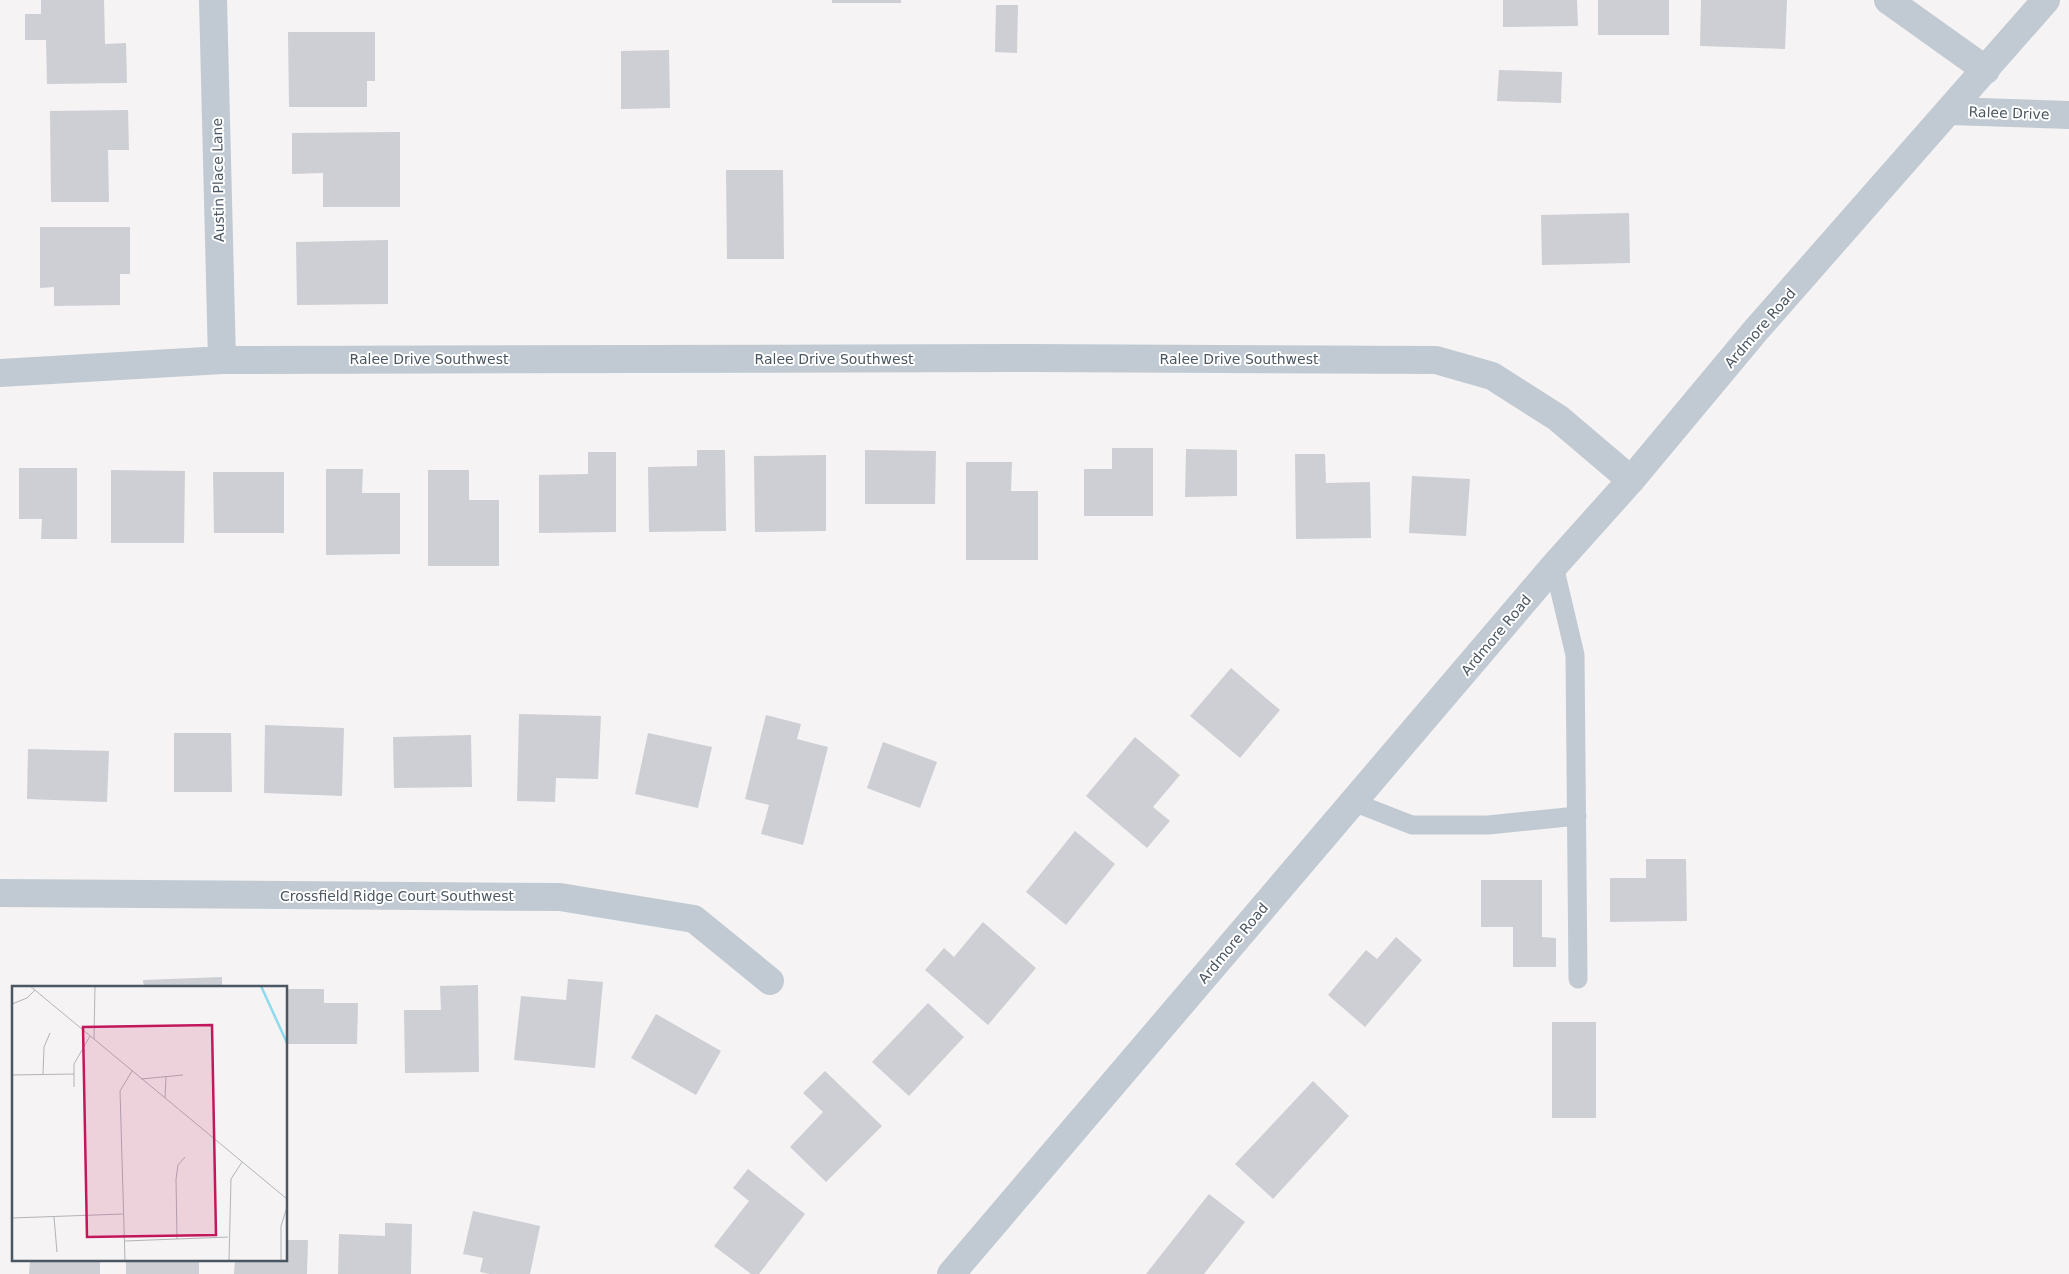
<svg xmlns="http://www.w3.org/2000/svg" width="2069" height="1274" font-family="'DejaVu Sans',sans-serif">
<rect width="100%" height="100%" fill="#f5f3f3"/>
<path fill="#cdcfd5" d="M41,0H104L105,44L126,43L127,83L47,84L46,40H25V14H41Z
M832,0H901V3H832Z
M1503,0H1577L1578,26L1503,27Z
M1598,0H1669V35H1598Z
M1701,0H1787L1785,49L1700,46Z
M996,5H1018L1017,53L995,52Z
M288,32H375V81H367V107H289Z
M669,50L670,108L621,109V51Z
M1499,70L1562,72L1561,103L1497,101Z
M128,110L129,150H108L109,202H51L50,111Z
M400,132V207H323V173L292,174V133Z
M726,170H783L784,259H727Z
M1629,213L1630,263L1542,265L1541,215Z
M40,227H130V274H120V305L54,306V287L40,288Z
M388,240V304L297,305L296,242Z
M1112,448H1153V516H1084V469H1112Z
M1186,449L1237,450V496L1185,497Z
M697,450H725L726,531L649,532L648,467L697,466Z
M865,450L936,451L935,504H865Z
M588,452H616V532L539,533V475L588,474Z
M1295,454H1325L1326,483L1370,482L1371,538L1296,539Z
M826,455V531L755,532L754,456Z
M966,462H1012L1011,491H1038V560H966Z
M19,468H77V539H41L42,519H19Z
M326,469H363L362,493H400V554L326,555Z
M111,470L185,471L184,543H111Z
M428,470H469V500H499V566H428Z
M213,472H284V533H214Z
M1412,476L1470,479L1466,536L1409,533Z
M1231,668L1280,710L1240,758L1190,716Z
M519,714L601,716L598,779L556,778L555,802L517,801Z
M766,715L801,724L797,739L828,747L803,845L761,834L769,805L745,799Z
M265,725L344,728L342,796L264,793Z
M174,733H231L232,792H174Z
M648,733L712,747L698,808L635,794Z
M471,735L472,787L394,788L393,737Z
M1135,737L1180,775L1153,807L1170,821L1147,848L1086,796Z
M883,742L937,762L920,808L867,788Z
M28,749L109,751L107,802L27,799Z
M1075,831L1115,864L1066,925L1026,892Z
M1646,859H1686L1687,921L1610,922V878H1646Z
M1481,880H1542V937L1556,938V967H1513V927H1481Z
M983,922L1036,968L988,1025L925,970L944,948L954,957Z
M1396,937L1422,960L1365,1027L1328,995L1366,950L1377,959Z
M222,977V988H144L143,980Z
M568,979L603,982L595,1068L514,1060L521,996L566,1000Z
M478,985L479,1072L405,1073L404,1010H441L440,986Z
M56,986H91V988H56Z
M286,989H324V1003H358L357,1044H286Z
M928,1003L964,1037L909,1096L872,1062Z
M656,1014L721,1051L696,1095L631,1058Z
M1552,1022H1596V1118H1552Z
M825,1071L882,1126L826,1182L790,1147L823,1112L803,1093Z
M1313,1081L1349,1116L1273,1199L1235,1164Z
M748,1169L805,1214L759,1274H751L714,1246L749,1201L733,1188Z
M1209,1194L1245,1222L1204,1274H1146Z
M473,1211L540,1226L530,1274H490L480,1272L483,1258L463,1254Z
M385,1223L412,1224L411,1274H338L339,1234L385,1236Z
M286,1240H308L307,1274H234L235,1260H286Z
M30,1260H100V1274H29Z
M126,1260H199V1274H126Z"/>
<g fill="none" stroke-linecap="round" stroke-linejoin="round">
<path stroke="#c1cad2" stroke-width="19" d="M1554,566L1575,655L1578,979
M1353,802L1412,825H1488L1577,816"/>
<path stroke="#c1cad2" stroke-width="28" d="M213,0L222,360
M1888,0L1986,70
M1950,111L2069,115
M0,373L222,360L1027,358L1436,360L1492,376L1558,418L1631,480
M0,893L560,897L694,919L770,981"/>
<path stroke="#c1cad2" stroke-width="28" d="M951,1274L1554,566L1631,480L1756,330L2046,0"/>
</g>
<g text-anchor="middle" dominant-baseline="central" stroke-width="4" stroke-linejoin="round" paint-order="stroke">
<g font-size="14" fill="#4a5661" stroke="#fff">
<text transform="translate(2009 113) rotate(2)">Ralee Drive</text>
<text transform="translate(218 180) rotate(-91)">Austin Place Lane</text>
<text transform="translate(1760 328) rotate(-49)">Ardmore Road</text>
<text x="429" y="359">Ralee Drive Southwest</text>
<text x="834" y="359">Ralee Drive Southwest</text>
<text x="1239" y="359">Ralee Drive Southwest</text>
<text transform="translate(1496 635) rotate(-50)">Ardmore Road</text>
<text x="397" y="896">Crossfield Ridge Court Southwest</text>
<text transform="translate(1233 943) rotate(-50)">Ardmore Road</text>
</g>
</g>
<g transform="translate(12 986)">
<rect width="275" height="275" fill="#f5f3f3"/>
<path fill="none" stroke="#90daee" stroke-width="2.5" d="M249,0L275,57"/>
<path fill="none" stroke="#b1b4b9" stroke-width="1" d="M18,0L275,213M0,18L15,12L23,4M82,53L83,0M31,88L32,61L38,47M0,89L62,88M129,93L171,89M62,101V78L78,50M153,112L154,90M42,231L45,266M0,232L111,228M165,253L164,193L166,179L173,171M113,255L216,251M113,275L108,105L120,85M217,275L219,193L230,176M269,275V240L275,221"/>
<path fill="#c2185b" fill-opacity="0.15" stroke="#c2185b" stroke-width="2.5" d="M200,39L204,249L75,251L71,41Z"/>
<rect width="275" height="275" fill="none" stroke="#4a5661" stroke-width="2.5"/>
</g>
</svg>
